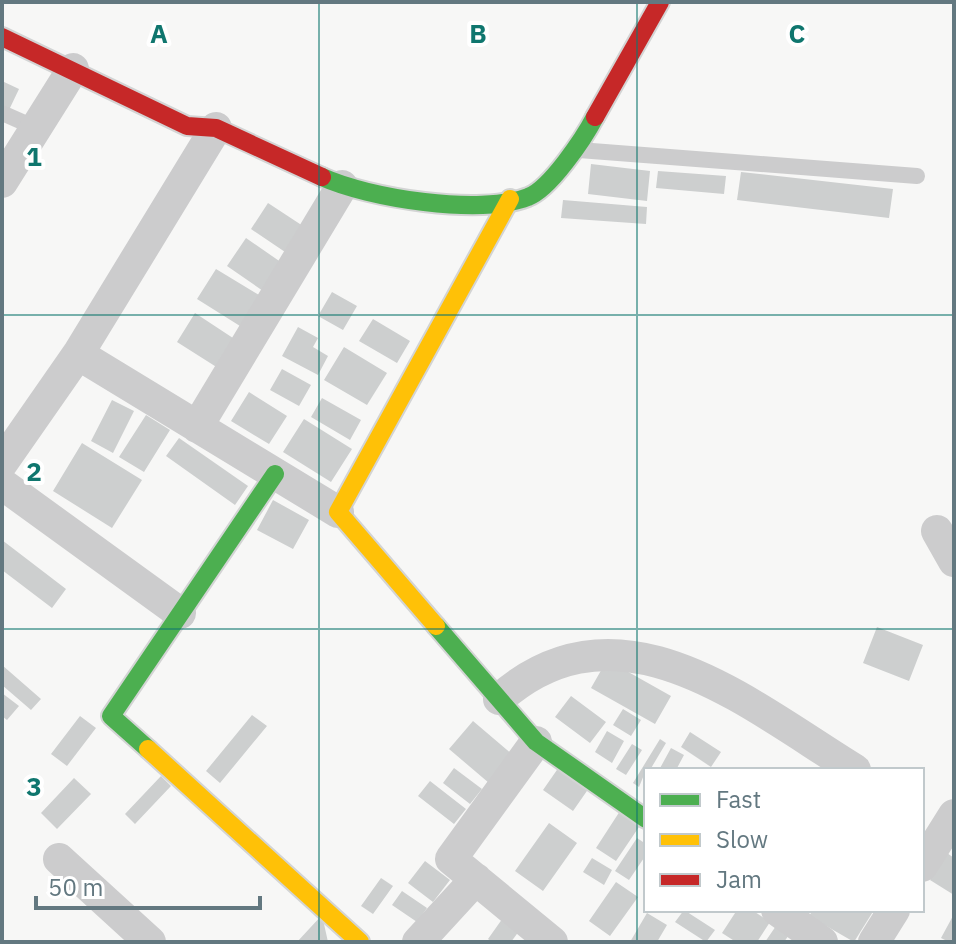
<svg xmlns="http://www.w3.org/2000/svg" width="956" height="944" font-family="'IBM Plex Sans',sans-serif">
<rect width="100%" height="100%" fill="#f7f7f6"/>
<path fill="#cdcfcf" d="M2,81L19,89L9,110L2,107Z
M591,164L650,171L647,201L588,194Z
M658,171L726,176L724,194L656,188Z
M741,172L893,189L889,218L737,200Z
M563,200L647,207L646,224L561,218Z
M268,203L306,228L288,254L251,229Z
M246,238L285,265L266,293L227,266Z
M216,269L259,295L240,326L197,299Z
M332,292L357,306L343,330L318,316Z
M195,313L236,340L218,368L177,342Z
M373,319L410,341L397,363L359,341Z
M298,327L318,338L313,347L328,356L318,375L282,356Z
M344,347L387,373L367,405L324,380Z
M282,369L311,385L299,406L270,390Z
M249,392L287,416L269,444L231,421Z
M322,398L361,420L350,440L311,417Z
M112,400L134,411L113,453L91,441Z
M146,415L170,430L144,472L119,457Z
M304,419L352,449L331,482L283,452Z
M179,438L248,486L235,505L166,456Z
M82,443L142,480L112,528L53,491Z
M273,500L309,520L293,549L257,530Z
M2,540L66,589L52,608L2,570Z
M877,627L923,645L909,681L863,663Z
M607,660L671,696L655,724L591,688Z
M2,665L41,699L31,710L2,685Z
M2,693L19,706L7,720L2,716Z
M571,696L606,722L590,743L555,717Z
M623,709L641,720L631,736L613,725Z
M252,715L267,726L220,783L206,771Z
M80,716L96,728L67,766L51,754Z
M473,721L513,755L489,783L449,749Z
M607,731L624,741L612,763L595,752Z
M690,732L721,752L711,767L681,747Z
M660,739L666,743L650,770H646L639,787L633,783Z
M632,744L642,750L626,775L616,769Z
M671,748L684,755L676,770H659Z
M559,767L589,788L573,811L543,790Z
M454,768L482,789L470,804L443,783Z
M161,776L171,786L135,824L125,814Z
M74,778L91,794L57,829L41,813Z
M430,781L466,809L454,824L418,796Z
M620,811L641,824L616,861L596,848Z
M549,823L577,843L543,891L515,871Z
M637,838L646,844V855L629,880L615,871Z
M947,853L954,858V895L930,880Z
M592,858L612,870L604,885L583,872Z
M425,861L450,880L433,902L408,883Z
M381,878L393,886L373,914L361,906Z
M616,882L638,897L610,936L589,921Z
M402,891L427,908L417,922L392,905Z
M684,910L715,930L706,942L675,922Z
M737,910H752L770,922L757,942H736L722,933Z
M813,910H874L854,942L809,916Z
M647,913L667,925L657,942H630Z
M954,914V942H949L941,938Z
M322,915L328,942H297Z
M505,915L522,927L511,942H492L488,939Z
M778,923L791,932L784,942H765Z"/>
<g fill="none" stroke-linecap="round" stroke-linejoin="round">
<defs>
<path id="fast" d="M322,177C368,198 480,216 528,197C550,189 584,138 595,117
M436,626L536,742L646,819
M148,749L111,716L275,474"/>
<path id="slow" d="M436,626L338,512L510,199
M148,749L360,942"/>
<path id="jam" d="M2,37L187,126L216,128L322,177
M595,117L660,2"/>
</defs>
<use href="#fast" stroke="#d3d4d4" stroke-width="22"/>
<use href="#slow" stroke="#d3d4d4" stroke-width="22"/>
<use href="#jam" stroke="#d3d4d4" stroke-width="22"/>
<path stroke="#cccccd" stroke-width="16" d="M2,113L36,128
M579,150L917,176"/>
<path stroke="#cccccd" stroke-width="32" d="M2,182L73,69
M78,354L338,512
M197,427L342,186
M2,463L78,354L216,128
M2,484L180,613
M937,531L954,561
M499,699C619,593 746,703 855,770
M536,742L451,859L552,942
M59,859L150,942
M922,866L954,815
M777,910L822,942
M418,942L476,879
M874,942L894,910"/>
<use href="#fast" stroke="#4caf50" stroke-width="18"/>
<use href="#slow" stroke="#ffc107" stroke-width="18"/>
<use href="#jam" stroke="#c62828" stroke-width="18"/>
</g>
<path fill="none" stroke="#0f766e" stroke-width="2" stroke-opacity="0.55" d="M319,2V942M637,2V942M2,315H954M2,629H954"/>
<g font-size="26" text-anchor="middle" font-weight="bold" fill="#0f766e" stroke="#fff" stroke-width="8" stroke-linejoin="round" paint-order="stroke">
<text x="159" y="43">A</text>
<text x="478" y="43">B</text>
<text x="797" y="43">C</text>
<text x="34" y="166">1</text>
<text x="34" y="481">2</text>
<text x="34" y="796">3</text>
</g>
<rect width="956" height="944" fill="none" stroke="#637880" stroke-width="8"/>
<rect x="644" y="768" width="280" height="144" fill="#ffffff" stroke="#c1c9cc" stroke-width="2"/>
<rect x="660" y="794" width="40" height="12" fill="#4caf50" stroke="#c1c9cc" stroke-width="2"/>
<text x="716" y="808" font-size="24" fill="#637880">Fast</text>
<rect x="660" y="834" width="40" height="12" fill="#ffc107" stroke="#c1c9cc" stroke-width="2"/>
<text x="716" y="848" font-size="24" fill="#637880">Slow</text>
<rect x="660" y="874" width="40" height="12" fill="#c62828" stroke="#c1c9cc" stroke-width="2"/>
<text x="716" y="888" font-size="24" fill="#637880">Jam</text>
<path d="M36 896v12h224v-12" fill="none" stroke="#637880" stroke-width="4"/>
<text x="48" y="896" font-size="24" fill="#637880" stroke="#ffffff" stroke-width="6" paint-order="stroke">50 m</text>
</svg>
